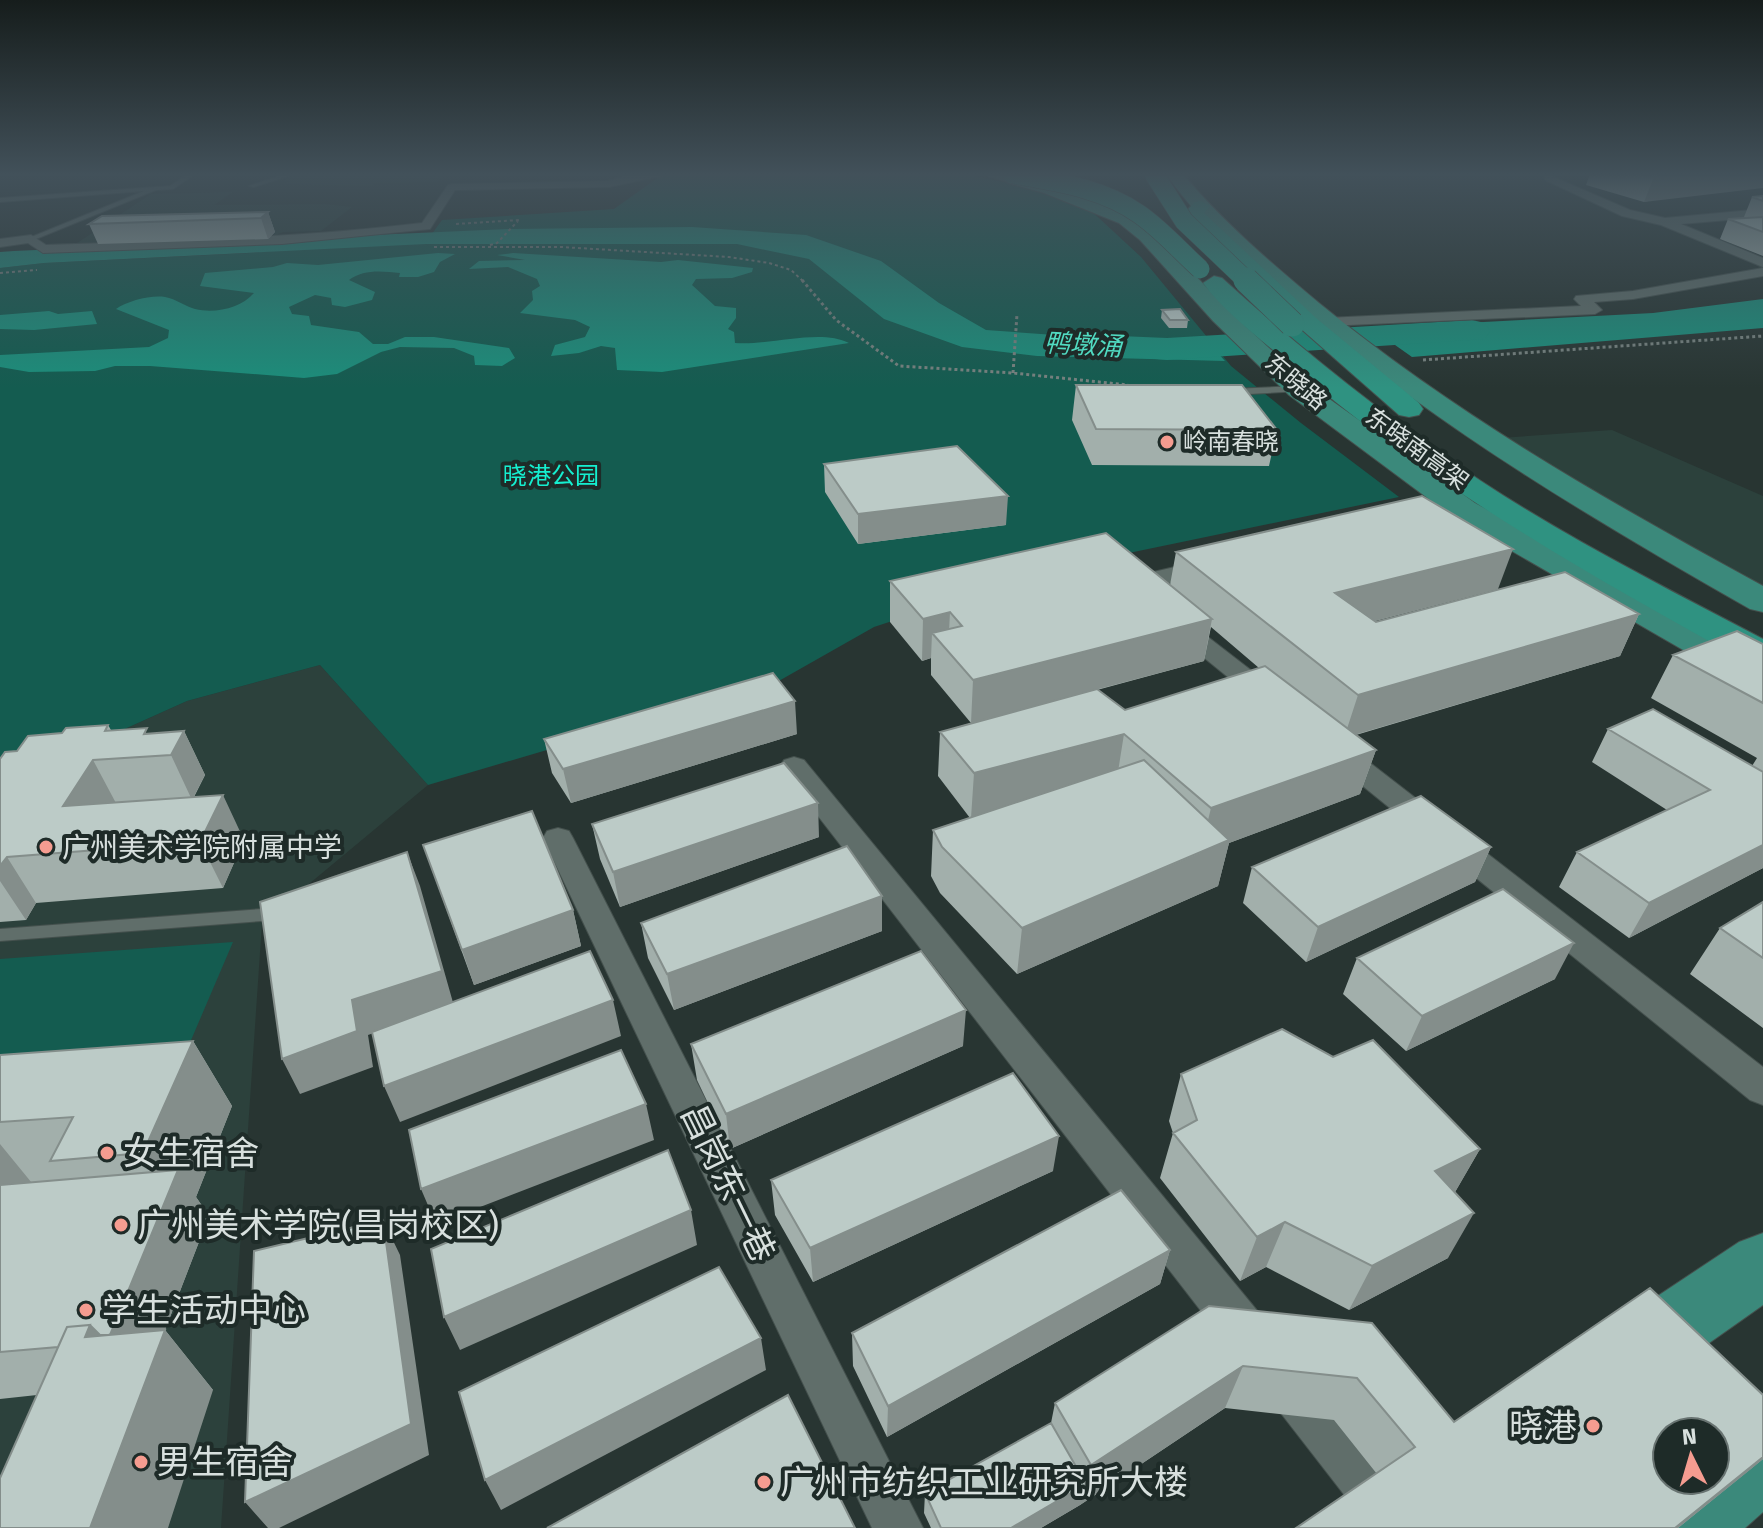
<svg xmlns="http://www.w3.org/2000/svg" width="1763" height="1528" font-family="'Fira Sans','Noto Sans SC',sans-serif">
<rect width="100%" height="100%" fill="#283532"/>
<path fill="#2c413c" d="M300,174H444L438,182L374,183L371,186L284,184L290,181L284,180Z
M233,192L214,205L325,204L352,207L321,231L283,232L270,238L71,247L151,194Z
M1612,430L1763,496V589L1500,438Z
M320,665L428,785L262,923L221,1528H0V785L187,701Z"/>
<path fill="#145c50" d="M663,174H963L1013,184L1087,207L1141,257L1231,366L1301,423L1399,497L1047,570L874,627L777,682L428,785L320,665L187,701L0,785V268L44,263L249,253L429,238L442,220L614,209Z
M233,942L171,1087L0,1101V959Z"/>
<path fill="#1c8e7b" d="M692,227L806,235L881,261L939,303L986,330L1125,340L1205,339L1225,361L1037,356L962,347L884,319L809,259L737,244H426L44,263L0,268V252L14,251L508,229Z
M438,253L455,254L440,262L434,272L418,277H399L400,273C382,271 363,269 349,280L375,292L372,300L345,307L332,305L331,298L315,295L289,307L292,314L309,316L311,325L359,332L373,344H388L405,337H434L509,348L515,358L502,366L475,365L474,356L454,348L400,347L381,352L337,374L304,378L150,366H115L95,371L29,372L0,367V355L149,347L168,338L169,330L116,309C128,301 150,295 165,297C176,299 185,306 195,309C215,314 241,308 254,293L200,286L205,273L273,267L287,263L318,265Z
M513,253L661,262L678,260L753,268L752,272L732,278L696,279L692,285L715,306L736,308V318L728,329L734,332L735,343C769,346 820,328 849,343L662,372L617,370L615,348L601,346L579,353L551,356L555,345L585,337L590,327L575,320L520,313L533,300L532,291L540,286L537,279L508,267L469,269L479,261L525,260L497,255Z
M1763,299V328L1412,357L1371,328L1653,313Z
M49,311L58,314L92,311L97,324L34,330L0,329V315Z"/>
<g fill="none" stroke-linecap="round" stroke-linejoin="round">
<path fill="#1c8e7b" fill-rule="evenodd" d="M1472,320L1485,323L1490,331L1485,339L1167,360L1107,355L1101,347L1107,339L1120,336L1167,338Z"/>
<defs>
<path id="service" d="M188,174H195L173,189L156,190L31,241L29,238L144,191L0,202V198L170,186Z
M285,174H294L254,187L249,186Z
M1298,386L1301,387V391L1231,395L1227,392L1231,389Z
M262,909L268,911L270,915L268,919L262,921L0,941V929Z"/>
<path id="minor" d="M671,174L609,187L455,190L430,229L282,244L43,253L28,243L0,247V239L31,235L46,245C172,241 297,238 422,223L448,185L452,184L608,181L627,175Z
M1549,175L1630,210L1665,218L1763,209V217L1681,224L1763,258V267L1661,225L1622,216L1545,180V176Z
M1763,268V276L1633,299L1594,302L1602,310L1595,314L1326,326L1319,322L1326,318L1581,306L1574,299L1576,296L1633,291Z
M1209,559L1220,566L1217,571L1129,593L1119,590L1116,585L1119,580Z
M1178,618L1186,620L1279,692L1283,698L1279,704H1261L1170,630L1166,625L1170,620Z
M1337,742L1347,745L1763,1067V1105L1750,1100L1327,757L1323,751L1327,745Z
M794,757L804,760L1264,1319L1270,1335L1264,1351L1248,1357L1232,1351L784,772L780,766L784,760Z
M558,828L569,831L573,838L923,1528H872L543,838L547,831Z
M1289,1364L1305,1371L1406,1493L1413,1511L1406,1528H1370L1273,1403L1266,1387L1273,1371Z"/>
<path id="secondary" d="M981,174H1013L1022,179L1014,184Z"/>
<path id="primary" d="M1000,174H1019L1056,185L1133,215L1154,232L1229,311L1307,383L1475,503L1763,663V691L1749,688L1453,517L1289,395L1213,321L1140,240L1119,223L1044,193L1008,183Z
M1166,174H1183C1223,222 1271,263 1319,303C1456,415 1609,502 1763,586V612L1750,609C1592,519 1436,426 1297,308C1250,267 1202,225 1166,174Z
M1763,1233V1305L1658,1379L1633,1390L1608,1379L1597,1354L1608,1329L1739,1242Z
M1763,1424V1512L1745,1528H1645L1657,1500L1681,1480H1715V1452L1736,1435Z"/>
<path id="trunk" d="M1201,201L1210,206L1204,213L1316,318L1419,403L1423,409L1419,415L1409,417L1399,415L1300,328L1186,217L1184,213L1195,202Z
M1214,276L1222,278C1304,352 1389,420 1481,481C1571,540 1668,589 1763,639V667L1749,663C1588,575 1432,486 1292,366C1264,342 1224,312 1203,283Z"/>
</defs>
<use href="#service" stroke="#44504d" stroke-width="2"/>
<use href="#minor" stroke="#44504d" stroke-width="2"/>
<use href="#secondary" stroke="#44504d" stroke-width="2"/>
<use href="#primary" stroke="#44504d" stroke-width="2"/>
<use href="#trunk" stroke="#44504d" stroke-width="2"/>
<path stroke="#77827f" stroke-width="2" stroke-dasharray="3 3" stroke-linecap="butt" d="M456,224L519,220
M490,245L497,243L518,221
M434,247H561L729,257L769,263L791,270L804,282
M0,273L37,270"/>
<path stroke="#77827f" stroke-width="3" stroke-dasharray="3 3" stroke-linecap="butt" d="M802,280L836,320L899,366L1013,373L1128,385
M1423,360L1763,336
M1013,373L1017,314"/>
<use href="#service" fill="#606e6a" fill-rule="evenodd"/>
<use href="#minor" fill="#606e6a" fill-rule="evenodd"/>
<use href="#secondary" fill="#4e7c73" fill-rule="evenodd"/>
<use href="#primary" fill="#3b897b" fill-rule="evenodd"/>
<use href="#trunk" fill="#2f9281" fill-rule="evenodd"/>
<defs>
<path id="trunk-bridge-far1" d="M1013,174C1056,182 1102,188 1139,214C1161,229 1180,251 1200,269
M1154,174L1184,221L1248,282"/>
<path id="trunk-bridge" d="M1246,280L1292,324"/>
</defs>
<use href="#trunk-bridge-far1" stroke="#44504d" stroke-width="20" stroke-linecap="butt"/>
<use href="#trunk-bridge" stroke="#44504d" stroke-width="26" stroke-linecap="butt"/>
<use href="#trunk-bridge-far1" stroke="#2f9281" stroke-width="19"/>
<use href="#trunk-bridge" stroke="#2f9281" stroke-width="25"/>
</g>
<path fill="#a2afab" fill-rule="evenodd" d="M1590,174H1763L1644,202L1586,185Z
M1763,196V256L1720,239L1728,219L1747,218L1744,217L1752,197Z
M268,212L275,232L268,239L98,244L89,224Z
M1162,310L1188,320L1187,328H1169L1161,318Z
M1076,385L1277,430L1269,466L1092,465L1072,420Z
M824,464L1006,525L858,544L825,492Z
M1176,552L1498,589L1375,621L1376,622L1639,614L1620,656L1356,735L1376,750L1360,794L1229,843L1218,886L1017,974L940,893L931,876L933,830L970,818L938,776L940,732L971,723L931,675V658L922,661L890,622V581L1170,585ZM1211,627L1259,668L1125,710L1097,690L1204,661Z
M1763,644V868L1629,938L1559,887L1577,852L1667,810L1592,762L1608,729L1752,766L1757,758L1651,698L1673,655Z
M108,725L111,730L150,734L184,731L205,775L194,797L244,840L223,888L36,903L26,920L0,922V759L62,733Z
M797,734L571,803L552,773L544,739Z
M592,824L819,837L620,907L600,859Z
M423,845L573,910L581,946L474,985Z
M1491,847L1475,882L1306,962L1243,903L1252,867Z
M882,896V931L674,1010L648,958L641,923Z
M1763,902V1028L1690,974L1720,928Z
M1357,958L1555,979L1406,1051L1343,994Z
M193,1041L232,1106L196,1197L209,1216L165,1330L213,1390L37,1395L0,1399V1055Z
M691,1044L963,1046L730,1149L697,1080Z
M1181,1074L1480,1149L1455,1192L1448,1258L1349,1310L1266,1267L1240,1281L1160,1178L1173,1133L1169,1121Z
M1053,1171L813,1282L775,1215L771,1180Z
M1170,1250L1160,1284L887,1437L853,1366L852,1333Z
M1209,1306L1454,1422L1763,1395V1459L1678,1528H1296L1377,1474L1334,1420L1225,1408L1080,1505L1041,1528H931L924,1513L925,1493L1051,1423L1055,1403Z"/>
<path fill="#848e8b" d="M1681,174H1763V188L1644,202L1654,177Z
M268,212L275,232L268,239L261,218Z
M1008,496L1006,525L858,544V514Z
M1513,549L1498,589L1324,634L1335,593Z
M950,612L948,651L932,633L931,658L922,661L923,619Z
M1639,614L1620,656L1344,738L1358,695Z
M1212,619L1204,661L971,723L973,680Z
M795,701L797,734L571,803L563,769Z
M184,731L205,775L192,800L171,755Z
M1124,734L1117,778L971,818L974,773Z
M1376,750L1360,794L1229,843L1218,886L1017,974L1022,928L1200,853L1211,808Z
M93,760L117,805L89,852L63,806Z
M223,795L244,840L223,888L200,842Z
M818,803L819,837L620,907L613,872Z
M1763,845V868L1629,938L1649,903Z
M1491,847L1475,882L1306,962L1318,927Z
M407,852L420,886L454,1006L368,1035L373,1067L300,1094L282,1059L352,1000Z
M7,857L36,903L26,920L0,881V866Z
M882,896V931L674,1010L667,974Z
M573,910L581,946L474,985L462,950Z
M1574,943L1555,979L1406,1051L1422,1016Z
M613,1000L621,1036L400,1122L384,1086Z
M966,1010L963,1046L730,1149L726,1114Z
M193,1041L232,1106L196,1197L209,1216L165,1330L213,1390L168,1528H90L85,1337L90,1325L170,1191L143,1153Z
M646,1104L654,1140L436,1224L421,1189Z
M1059,1136L1053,1171L813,1282L810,1248Z
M0,1144L36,1188L0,1204Z
M1480,1149L1454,1194L1435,1171Z
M691,1210L697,1245L460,1350L444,1317Z
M1474,1213L1448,1258L1349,1310L1372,1266Z
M383,1220L400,1255L429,1455L279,1528H268L245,1502Z
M1285,1222L1266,1267L1240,1281L1257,1237Z
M1170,1250L1160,1284L887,1437L888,1406Z
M761,1338L766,1370L501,1510L485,1480Z
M1243,1366L1225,1408L1080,1505L1041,1528H1011L1086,1484L1091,1465Z
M1763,1457V1459L1751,1469L1678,1528H1675Z"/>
<path fill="#bccbc7" stroke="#848e8b" stroke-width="2" fill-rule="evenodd" d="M1642,174H1681L1654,177Z
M1763,196V201L1752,197Z
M268,212L261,218L89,224L102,216Z
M1763,217V232L1728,219Z
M1180,309L1188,320H1170L1162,310Z
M1076,385H1242L1277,430L1096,429Z
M957,446L1008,496L858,514L824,464Z
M1422,496L1513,549L1335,593L1376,622L1565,572L1639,614L1358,695L1176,552Z
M1106,533L1212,619L973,680L932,633L962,626L950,612L923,619L890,581Z
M1737,631L1763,644V703L1673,655Z
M1265,666L1376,750L1211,808L1124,734L974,773L940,732L1097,689L1125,710Z
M773,673L795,701L563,769L544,739Z
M1653,709L1763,772V845L1649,903L1577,852L1710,790L1608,729Z
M108,725L105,731L147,728L144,734L184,731L171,755L93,760L63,806L223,795L200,842L7,857L0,866V759L5,752L17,751L28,736L62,733L66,728Z
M1144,760L1229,840L1022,928L942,847L933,830Z
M784,763L818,803L613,872L592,824Z
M1421,796L1491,847L1318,927L1252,867Z
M532,811L573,910L462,950L423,845Z
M847,846L882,896L667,974L641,923Z
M407,852L442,971L352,1000L357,1031L282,1059L260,902Z
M1503,889L1574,943L1422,1016L1357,958Z
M1763,902V958L1720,928Z
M590,951L613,1000L384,1086L372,1032Z
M921,951L966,1010L726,1114L691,1044Z
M1282,1029L1333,1057L1373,1040L1480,1149L1435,1171L1474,1213L1372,1266L1285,1222L1257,1237L1173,1133L1197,1120L1181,1074Z
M193,1041L143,1153L50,1161L73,1117L0,1122V1055Z
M621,1050L646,1104L421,1189L409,1130Z
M1013,1073L1059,1136L810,1248L771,1180Z
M668,1150L691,1210L444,1317L431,1249Z
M178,1170L110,1335H100L90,1325L67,1327L58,1347L0,1352V1185Z
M1121,1190L1170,1250L888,1406L852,1333Z
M383,1220L411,1424L245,1502L254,1251Z
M719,1267L761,1338L485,1480L459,1392Z
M1650,1288L1763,1395V1457L1675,1528H1296L1415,1447L1357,1378L1243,1366L1091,1465L1055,1403L1209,1306L1372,1323L1454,1422ZM1667,1432H1715V1480H1667Z
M90,1325L85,1337L165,1330L90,1528H0V1478L67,1327Z
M788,1395L855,1528H547Z
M1051,1423L1086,1484L1011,1528H941L925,1493Z"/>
<linearGradient id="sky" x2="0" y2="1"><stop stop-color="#161d1c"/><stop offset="0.45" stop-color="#42515a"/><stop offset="1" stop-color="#42515a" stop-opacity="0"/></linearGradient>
<rect width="1763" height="388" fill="url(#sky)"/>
<g fill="#f59c90" stroke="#1e2b28" stroke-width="3">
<circle cx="1167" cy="442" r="8"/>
<circle cx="46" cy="847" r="8"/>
<circle cx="107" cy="1153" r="8"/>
<circle cx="121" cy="1225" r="8"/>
<circle cx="86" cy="1310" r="8"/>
<circle cx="1593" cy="1426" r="8"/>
<circle cx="141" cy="1462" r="8"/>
<circle cx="764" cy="1482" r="8"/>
</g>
<g text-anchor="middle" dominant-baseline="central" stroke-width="8" stroke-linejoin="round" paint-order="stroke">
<g font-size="24" fill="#d8e0de" stroke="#1e2b28">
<text transform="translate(1296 382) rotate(40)">东晓路</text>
<text transform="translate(1417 449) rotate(36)">东晓南高架</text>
</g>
<g font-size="24" fill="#d8e0de" stroke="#1e2b28" text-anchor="start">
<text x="1183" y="442">岭南春晓</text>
</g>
<g font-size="24" fill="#15efd0" stroke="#1e2b28">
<text x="551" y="476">晓港公园</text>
</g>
<g font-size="26" font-style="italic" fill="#51dac1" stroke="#1e2b28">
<text transform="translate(1083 345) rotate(3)">鸭墩涌</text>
</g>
<g font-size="28" fill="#d8e0de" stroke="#1e2b28" text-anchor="start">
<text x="62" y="847">广州美术学院附属中学</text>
</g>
<g font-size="34" fill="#d8e0de" stroke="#1e2b28" text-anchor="start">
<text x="123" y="1153">女生宿舍</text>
<text x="137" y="1225">广州美术学院(昌岗校区)</text>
<text x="102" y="1310">学生活动中心</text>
<text x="1577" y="1426" text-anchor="end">晓港</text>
<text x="157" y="1462">男生宿舍</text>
<text x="780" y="1482">广州市纺织工业研究所大楼</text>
</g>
<g font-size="34" fill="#d8e0de" stroke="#1e2b28">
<text transform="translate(728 1183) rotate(64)">昌岗东一巷</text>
</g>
</g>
<g transform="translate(1691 1456) rotate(355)"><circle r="38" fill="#1e2b28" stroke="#687371" stroke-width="2"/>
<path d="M0-6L14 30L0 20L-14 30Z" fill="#f59c90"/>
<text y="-12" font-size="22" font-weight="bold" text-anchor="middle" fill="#d8e0de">N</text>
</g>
</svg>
